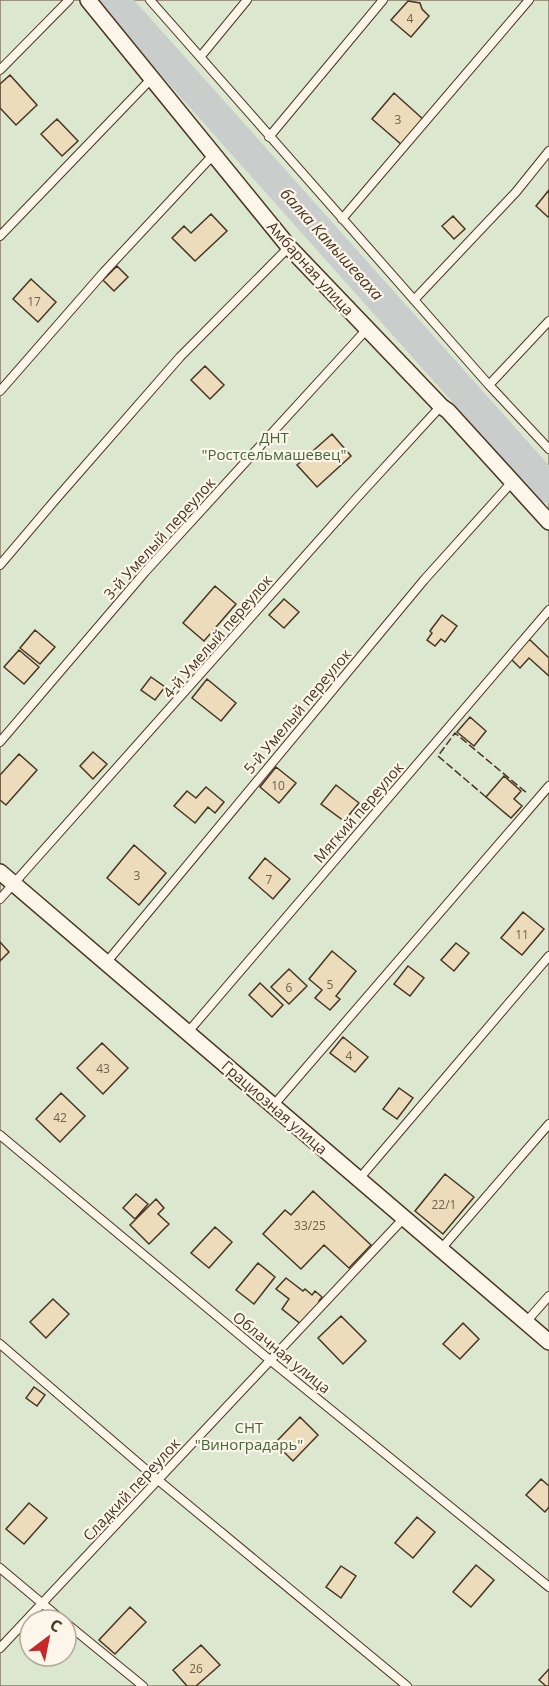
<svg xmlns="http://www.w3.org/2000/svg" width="549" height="1686" font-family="'Open Sans',sans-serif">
<rect width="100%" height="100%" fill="#fbf6e9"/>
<path fill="#dce7d0" stroke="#887966" stroke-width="1.5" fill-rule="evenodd" d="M0,0H549V1686H0ZM30,1620H66V1656H30Z"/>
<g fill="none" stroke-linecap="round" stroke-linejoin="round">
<path stroke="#c9cecd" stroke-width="30" d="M114,0L549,488"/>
</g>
<path fill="#ecdcbc" stroke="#4a3520" stroke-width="1.5" d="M408,1L420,3L422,9L429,16L411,37L391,20Z
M10,75L37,105L16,125L0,108V84Z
M394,93L424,120L402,145L372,119Z
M57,119L78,141L62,156L41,134Z
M549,190V216L548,217L536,206Z
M211,214L227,231L195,261L172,238L184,226L191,233Z
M453,216L465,229L454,239L442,226Z
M117,266L128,277L114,291L103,280Z
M31,279L56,302L38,322L13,299Z
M205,366L224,385L210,399L191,380Z
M332,434L351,456L317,487L297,465Z
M215,586L236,604L204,641L183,623Z
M284,599L299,612L284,628L269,615Z
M442,615L457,626L445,642L441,639L435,646L427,640L432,633L430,631Z
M35,630L55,647L40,664L20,648Z
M529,639L549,658V676L529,658L520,668L511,659Z
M19,650L39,667L24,684L4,667Z
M151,677L165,687L155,700L141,690Z
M207,679L236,703L221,721L192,698Z
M470,717L486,731L474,746L457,732Z
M93,752L107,764L93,779L80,766Z
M19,754L37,770L6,805L0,800V775Z
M276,767L296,783L279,803L260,787Z
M504,776L521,791L514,799L522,806L511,818L486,797Z
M336,785L359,803L344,821L321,804Z
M206,787L224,802L215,813L208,807L195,823L174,806L187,791L196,798Z
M134,845L166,873L139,905L107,878Z
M265,858L290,879L273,899L249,878Z
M523,912L544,929L522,955L501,938Z
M0,942L9,952L0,961Z
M456,943L469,953L454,971L441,960Z
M332,951L356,971L336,996L340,999L330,1010L315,998L322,990L309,979Z
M408,966L424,978L410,996L394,984Z
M289,969L307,986L289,1004L271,987Z
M260,983L283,1005L272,1017L249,995Z
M343,1037L368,1057L355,1072L330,1053Z
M102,1043L128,1068L103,1094L77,1068Z
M399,1088L413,1098L397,1119L383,1109Z
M61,1093L85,1116L60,1142L36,1119Z
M445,1174L474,1197L443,1234L415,1211Z
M313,1191L371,1245L349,1268L324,1245L301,1269L263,1234L285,1210L291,1215Z
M136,1194L148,1204L135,1219L123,1208Z
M156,1199L164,1208L158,1214L169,1224L149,1244L130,1225Z
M215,1227L232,1242L209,1268L191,1253Z
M258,1263L275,1277L254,1304L236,1290Z
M286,1278L303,1291L305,1289L312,1295L315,1291L322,1297L319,1301L321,1302L302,1325L282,1309L289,1299L276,1289Z
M53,1299L69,1314L46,1338L30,1322Z
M341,1316L366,1341L343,1364L318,1338Z
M463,1323L479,1339L460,1359L443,1344Z
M34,1387L45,1395L37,1406L26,1398Z
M300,1417L318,1435L293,1461L275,1443Z
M541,1479L549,1486V1507L545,1512L526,1495Z
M29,1503L47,1518L24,1544L6,1529Z
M417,1517L435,1532L413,1558L395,1543Z
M476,1565L494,1580L471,1607L453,1592Z
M341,1566L356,1576L341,1598L326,1587Z
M130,1607L146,1622L115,1654L99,1640Z
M201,1645L220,1665L196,1686H187L173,1670Z
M549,1669V1686H546L539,1680Z"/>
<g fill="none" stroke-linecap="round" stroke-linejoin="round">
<defs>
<path id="service" d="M150,0L489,385L549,449
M201,56L247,0
M0,70L69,0
M269,137L383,0
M342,219L529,0
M0,236L152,78
M414,300L516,192L549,151
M489,385L549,321
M0,391L104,272L215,153
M0,565L56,499L180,357L289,247
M0,742L145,572L367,329
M0,899L354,501L441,406
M106,963L424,580L512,482
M188,1032L549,610
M273,1106L549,786
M0,1135L271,1361L549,1587
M359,1179L549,956
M441,1249L549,1124
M526,1322L549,1296
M0,1344L158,1480L407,1686
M0,1568L62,1620
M66,1623L143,1686
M0,1648L404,1218"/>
<path id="minor" d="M88,0L289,247L441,406L448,411L549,522
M0,872L549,1342"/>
</defs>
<use href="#service" stroke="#4a3520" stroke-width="10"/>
<use href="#minor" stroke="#4a3520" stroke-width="18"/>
<use href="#service" stroke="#fbf6e9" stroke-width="8"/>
<use href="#minor" stroke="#fbf6e9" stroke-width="15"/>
<path stroke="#4a3520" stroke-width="1.5" stroke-dasharray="8 3" stroke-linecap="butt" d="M486,797L438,756L455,733L528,794"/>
</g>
<g text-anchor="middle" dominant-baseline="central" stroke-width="4.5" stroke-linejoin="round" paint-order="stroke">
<g font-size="12" fill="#725f47">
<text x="410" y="18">4</text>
<text x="398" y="119">3</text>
<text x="34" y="301">17</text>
<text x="278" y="785">10</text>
<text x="137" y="875">3</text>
<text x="269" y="879">7</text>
<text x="522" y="934">11</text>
<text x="330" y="984">5</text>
<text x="289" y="987">6</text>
<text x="349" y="1055">4</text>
<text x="103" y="1068">43</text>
<text x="60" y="1117">42</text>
<text x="444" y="1204">22/1</text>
<text x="310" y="1225">33/25</text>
<text x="196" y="1668">26</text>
</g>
<g font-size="15" fill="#4a3520" stroke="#fbf6e9">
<text transform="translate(311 268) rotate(48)">Амбарная улица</text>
<text transform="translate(159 538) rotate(-48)">3-й Умелый переулок</text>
<text transform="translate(217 636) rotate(-49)">4-й Умелый переулок</text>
<text transform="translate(297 711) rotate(-50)">5-й Умелый переулок</text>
<text transform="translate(358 812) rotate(-49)">Мягкий переулок</text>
<text transform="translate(275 1107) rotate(41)">Грациозная улица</text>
<text transform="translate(282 1352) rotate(39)">Облачная улица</text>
<text transform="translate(131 1489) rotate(-47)">Сладкий переулок</text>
</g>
<g font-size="15" fill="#436837" stroke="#fbf6e9">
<text x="274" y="437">ДНТ<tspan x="274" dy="17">"Ростсельмашевец"</tspan></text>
<text x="249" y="1427">СНТ<tspan x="249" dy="17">"Виноградарь"</tspan></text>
</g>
<g font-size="16" font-style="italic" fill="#4a3520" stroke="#fbf6e9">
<text transform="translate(332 244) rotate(48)">балка Камышеваха</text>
</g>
</g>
<g transform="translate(48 1638) rotate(32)"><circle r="28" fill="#fbf6e9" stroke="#b4a999" stroke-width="1.5"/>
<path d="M0-4.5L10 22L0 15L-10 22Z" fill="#c62828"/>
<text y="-9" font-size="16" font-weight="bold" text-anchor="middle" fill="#4a3520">С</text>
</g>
</svg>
